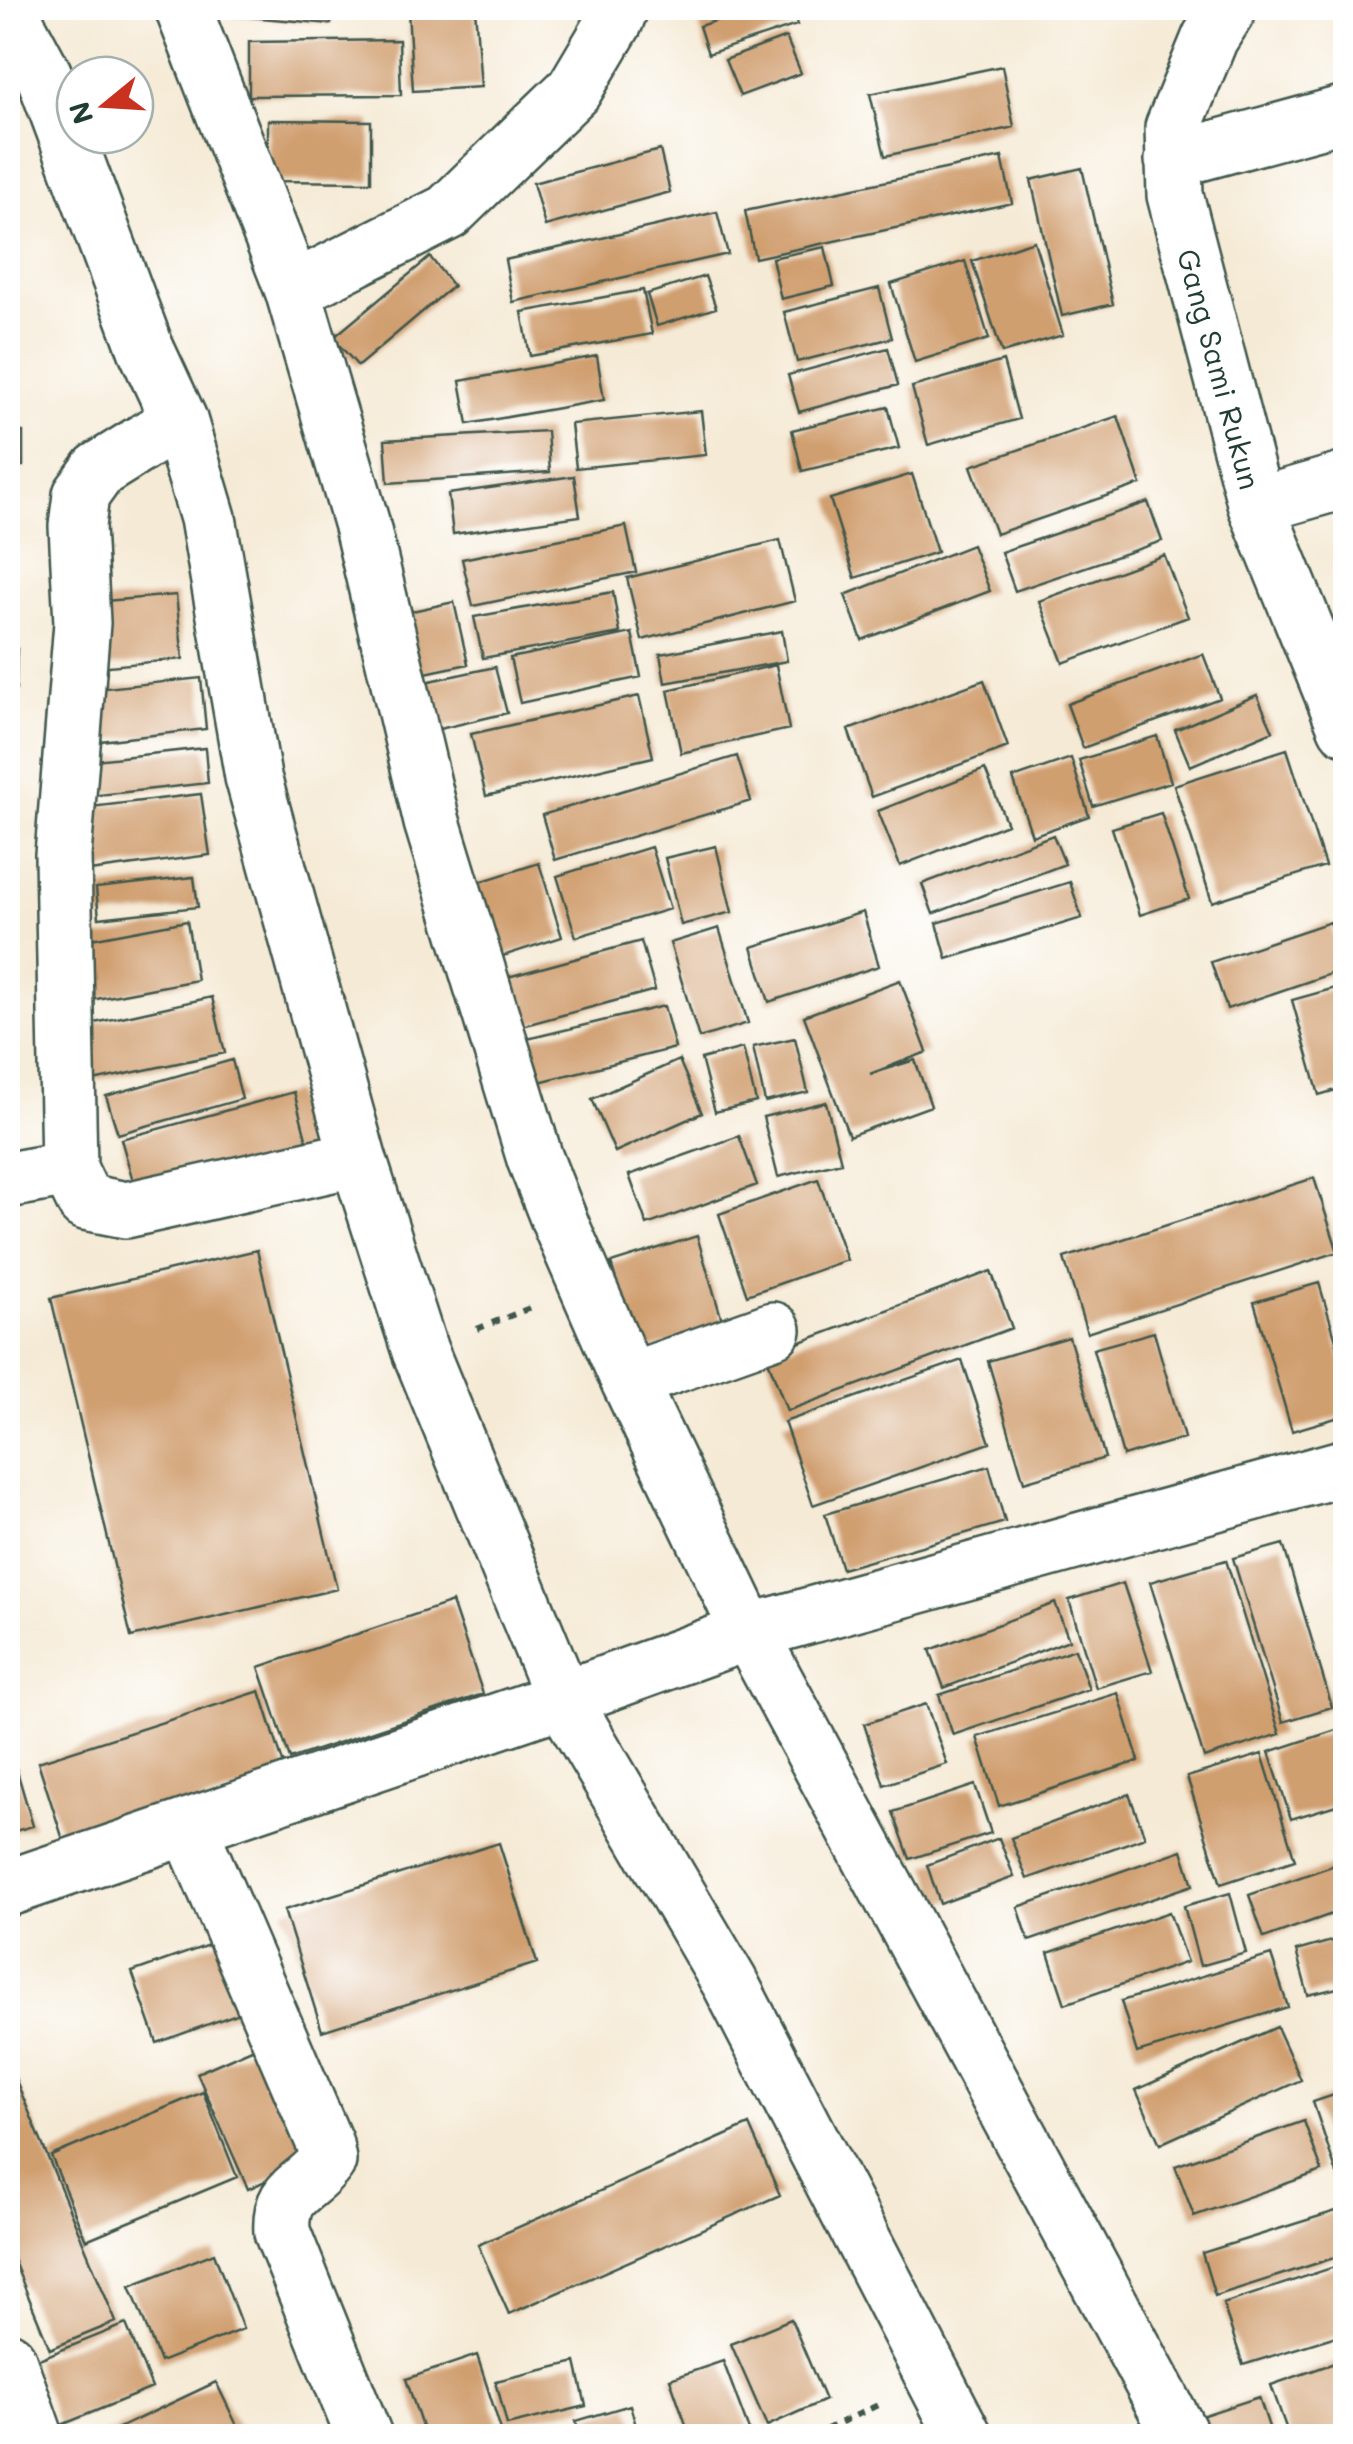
<svg xmlns="http://www.w3.org/2000/svg" width="1353" height="2444" font-family="Mali,sans-serif">
<rect width="100%" height="100%" fill="#fff"/>
<filter id="ink" filterUnits="userSpaceOnUse"><feTurbulence type="fractalNoise" baseFrequency=".01" numOctaves="2"/><feDisplacementMap in="SourceGraphic" scale="20" xChannelSelector="R" yChannelSelector="G"/><feConvolveMatrix kernelMatrix="1 2 1 2 8 2 1 2 1" color-interpolation-filters="sRGB"/></filter>
<filter id="wash" filterUnits="userSpaceOnUse"><feTurbulence type="fractalNoise" baseFrequency=".0048" numOctaves="4" result="noise"/><feDisplacementMap in="SourceGraphic" scale="40" xChannelSelector="R" yChannelSelector="G"/><feGaussianBlur stdDeviation="2.25" result="paint"/><feColorMatrix in="noise" values="0 0 0 0 0 0 0 0 0 0 0 0 0 0 0 0 0 1.4 0 .05"/><feComposite in="paint" operator="in"/></filter>
<g filter="url(#wash)">
<rect width="100%" height="100%" fill="#f5ead5"/>
<g id="blocks">
<path fill="#d09f6f" d="M228,8H332L331,24L227,15Z
M475,8L481,87L413,91L408,11Z
M756,8H792L797,25L708,54L699,26Z
M786,37L801,73L740,96L725,60Z
M399,40L401,95L249,96V42Z
M1002,66L1014,127L885,156L870,94Z
M268,120L371,121V182L268,181Z
M660,150L670,192L545,226L533,183Z
M1002,157L1012,203L755,258L745,211Z
M1082,168L1113,304L1062,316L1031,180Z
M717,212L728,254L513,302L505,260Z
M1034,241L1063,335L1002,353L972,261Z
M825,247L834,286L781,299L772,258Z
M430,257L453,286L358,366L333,338Z
M965,261L989,339L915,362L891,284Z
M705,276L716,308L657,326L647,294Z
M879,288L892,338L797,362L784,312Z
M643,290L652,334L530,356L522,312Z
M888,348L898,385L799,412L788,375Z
M597,356L604,400L468,424L460,381Z
M1003,361L1019,419L928,445L912,387Z
M888,407L899,448L802,471L792,430Z
M701,411L706,455L576,468L571,424Z
M1118,416L1141,484L996,534L971,466Z
M547,431L550,472L388,483L385,440Z
M8,432H23V466H8Z
M912,474L937,552L855,578L830,499Z
M574,476L580,516L453,534L448,494Z
M8,483H16L14,550H8Z
M1148,502L1162,541L1015,591L1001,552Z
M626,526L636,572L473,606L462,559Z
M780,540L795,601L642,640L627,578Z
M972,545L990,591L862,640L845,595Z
M1164,555L1188,617L1063,663L1039,601Z
M613,592L620,633L483,658L474,617Z
M176,595L183,659L99,667L93,602Z
M454,602L468,664L411,676L398,614Z
M782,631L787,661L665,683L660,654Z
M632,633L641,677L520,703L510,658Z
M8,647L17,648L16,689H8Z
M1203,654L1220,698L1083,748L1067,704Z
M776,665L789,729L681,753L668,690Z
M495,667L507,713L427,732L416,684Z
M201,678L206,729L91,742L86,690Z
M984,680L1008,747L872,797L848,730Z
M1257,695L1273,731L1190,766L1175,730Z
M639,696L653,757L486,796L471,734Z
M1157,736L1171,782L1093,806L1079,760Z
M205,748L208,783L90,796L85,761Z
M1287,749L1325,866L1212,902L1174,785Z
M737,756L751,801L555,860L542,815Z
M1071,758L1089,816L1032,836L1013,778Z
M985,769L1007,824L900,866L878,811Z
M201,794L210,855L89,871L82,808Z
M1161,813L1189,899L1140,915L1112,828Z
M1053,835L1065,864L933,914L922,884Z
M716,846L732,912L681,925L665,858Z
M651,847L670,909L576,937L557,876Z
M539,863L562,937L500,957L476,883Z
M194,877L198,907L99,918L96,888Z
M1070,882L1082,918L947,959L937,923Z
M863,912L879,966L769,1002L752,947Z
M187,921L197,980L86,1001L75,942Z
M1330,922L1345,969L1227,1009L1211,962Z
M719,928L748,1023L699,1038L670,943Z
M641,941L655,990L522,1026L508,977Z
M900,980L927,1052L870,1074L915,1060L931,1106L849,1136L804,1016Z
M1346,985V1087L1319,1095L1292,1000Z
M212,997L225,1053L93,1081L81,1026Z
M664,1006L675,1048L531,1084L519,1041Z
M795,1038L808,1092L765,1102L753,1047Z
M743,1048L756,1102L715,1112L701,1059Z
M232,1060L242,1099L118,1134L106,1096Z
M679,1060L702,1113L615,1152L592,1099Z
M294,1092L310,1153L138,1198L121,1139Z
M826,1102L841,1162L778,1177L763,1117Z
M739,1136L757,1185L647,1225L629,1175Z
M1314,1178L1338,1252L1087,1333L1064,1258Z
M818,1179L847,1260L747,1295L719,1214Z
M697,1236L724,1327L638,1353L611,1263Z
M257,1250L337,1589L131,1637L51,1298Z
M991,1271L1012,1328L787,1411L766,1355Z
M1319,1283L1346,1374V1415L1292,1431L1254,1302Z
M1154,1332L1184,1438L1123,1456L1093,1349Z
M1069,1337L1105,1458L1024,1482L988,1361Z
M962,1360L990,1443L813,1505L784,1422Z
M989,1466L1005,1522L842,1569L825,1514Z
M1283,1544L1332,1707L1283,1722L1233,1558Z
M1226,1560L1280,1734L1204,1758L1150,1582Z
M1123,1583L1152,1671L1096,1688L1069,1600Z
M452,1602L483,1694L290,1759L259,1667Z
M1055,1603L1069,1640L944,1688L930,1650Z
M1075,1649L1089,1689L953,1735L939,1695Z
M260,1691L287,1775L65,1846L38,1762Z
M1118,1693L1139,1761L999,1806L977,1737Z
M926,1704L947,1764L884,1785L864,1724Z
M1339,1729L1346,1748V1802L1291,1819L1269,1752Z
M8,1740L33,1826L8,1833Z
M1262,1754L1295,1860L1221,1884L1187,1777Z
M975,1785L991,1833L910,1859L893,1812Z
M1129,1794L1145,1837L1027,1879L1011,1838Z
M999,1838L1014,1877L940,1904L927,1865Z
M499,1843L537,1963L322,2031L284,1910Z
M1182,1850L1193,1885L1029,1941L1018,1907Z
M1346,1861V1909L1264,1938L1249,1895Z
M1230,1893L1246,1953L1200,1966L1184,1906Z
M1169,1912L1187,1962L1065,2004L1048,1953Z
M231,1937L256,2007L157,2043L132,1972Z
M1346,1937V1986L1308,1995L1296,1951Z
M1271,1955L1288,2007L1137,2053L1121,2001Z
M1277,2027L1301,2080L1160,2144L1136,2090Z
M261,2045L311,2160L248,2189L197,2073Z
M15,2078L116,2322L50,2349L8,2247V2082Z
M1346,2091V2178L1339,2180L1313,2102Z
M203,2092L237,2177L86,2240L51,2156Z
M1304,2121L1322,2171L1194,2216L1175,2166Z
M749,2125L780,2195L509,2314L478,2245Z
M1339,2210L1346,2231V2254L1215,2296L1202,2253Z
M214,2253L243,2329L160,2362L130,2286Z
M1340,2265L1346,2283V2333L1243,2365L1223,2304Z
M791,2319L825,2400L767,2426L731,2344Z
M126,2324L152,2388L59,2426L34,2361Z
M477,2355L503,2436H425L406,2379Z
M1346,2359V2436H1289L1271,2385Z
M723,2361L750,2433L739,2436H690L670,2379Z
M576,2362L586,2406L507,2425L496,2381Z
M216,2382L242,2436H102Z
M1259,2397L1272,2436H1207L1201,2416Z
M630,2405L639,2436H580L576,2421Z"/>
</g>
</g>
<g filter="url(#ink)">
<use href="#blocks" fill-opacity="0" stroke="#3f574c" stroke-width="2.5"/>
<g fill="none" stroke-linecap="round" stroke-linejoin="round">
<defs>
<path id="street" d="M8,8L44,75L146,349L179,420L208,518L253,777L358,1158L420,1351L563,1699L730,1983L964,2436
M183,8L293,290L361,522L432,822L535,1159L563,1230L629,1381L749,1632L1181,2436
M1229,8L1210,38L1173,128L1175,195L1256,506L1346,727
M1173,160L1346,113
M293,290L448,212L574,90L615,21L620,8
M179,420L99,470L81,495L77,526L82,623L63,855L69,1169L85,1202L126,1210L358,1158
M1256,506L1346,480
M8,1180L69,1169
M629,1381L773,1330
M189,1827L325,2144L328,2160C306,2191 279,2187 282,2232L364,2436
M8,1888L563,1699L749,1632L1346,1467
M8,2360L35,2436"/>
</defs>
<use href="#street" stroke="#3f574c" stroke-width="60"/>
<path stroke="#3f574c" stroke-width="6" stroke-dasharray="8 8" stroke-linecap="butt" d="M477,1329L530,1308
M812,2436L878,2405"/>
<use href="#street" stroke="#fff" stroke-width="55"/>
</g>
</g>
<g text-anchor="middle" dominant-baseline="central" stroke-width="10" stroke-linejoin="round" paint-order="stroke">
<g font-size="30" fill="#1f3d34" stroke="#fff">
<text transform="translate(1220 369) rotate(75)">Gang Sami Rukun</text>
</g>
</g>
<rect width="1353" height="2444" fill="none" stroke="#fff" stroke-width="40"/>
<g transform="translate(105 105) rotate(252)"><circle r="48" fill="#ffffff" stroke="#a5b1ae" stroke-width="2.5"/>
<path d="M0-8L18 38L0 25L-18 38Z" fill="#c8321e"/>
<text y="-15" font-size="28" font-weight="bold" text-anchor="middle" fill="#1f3d34">N</text>
</g>
</svg>
